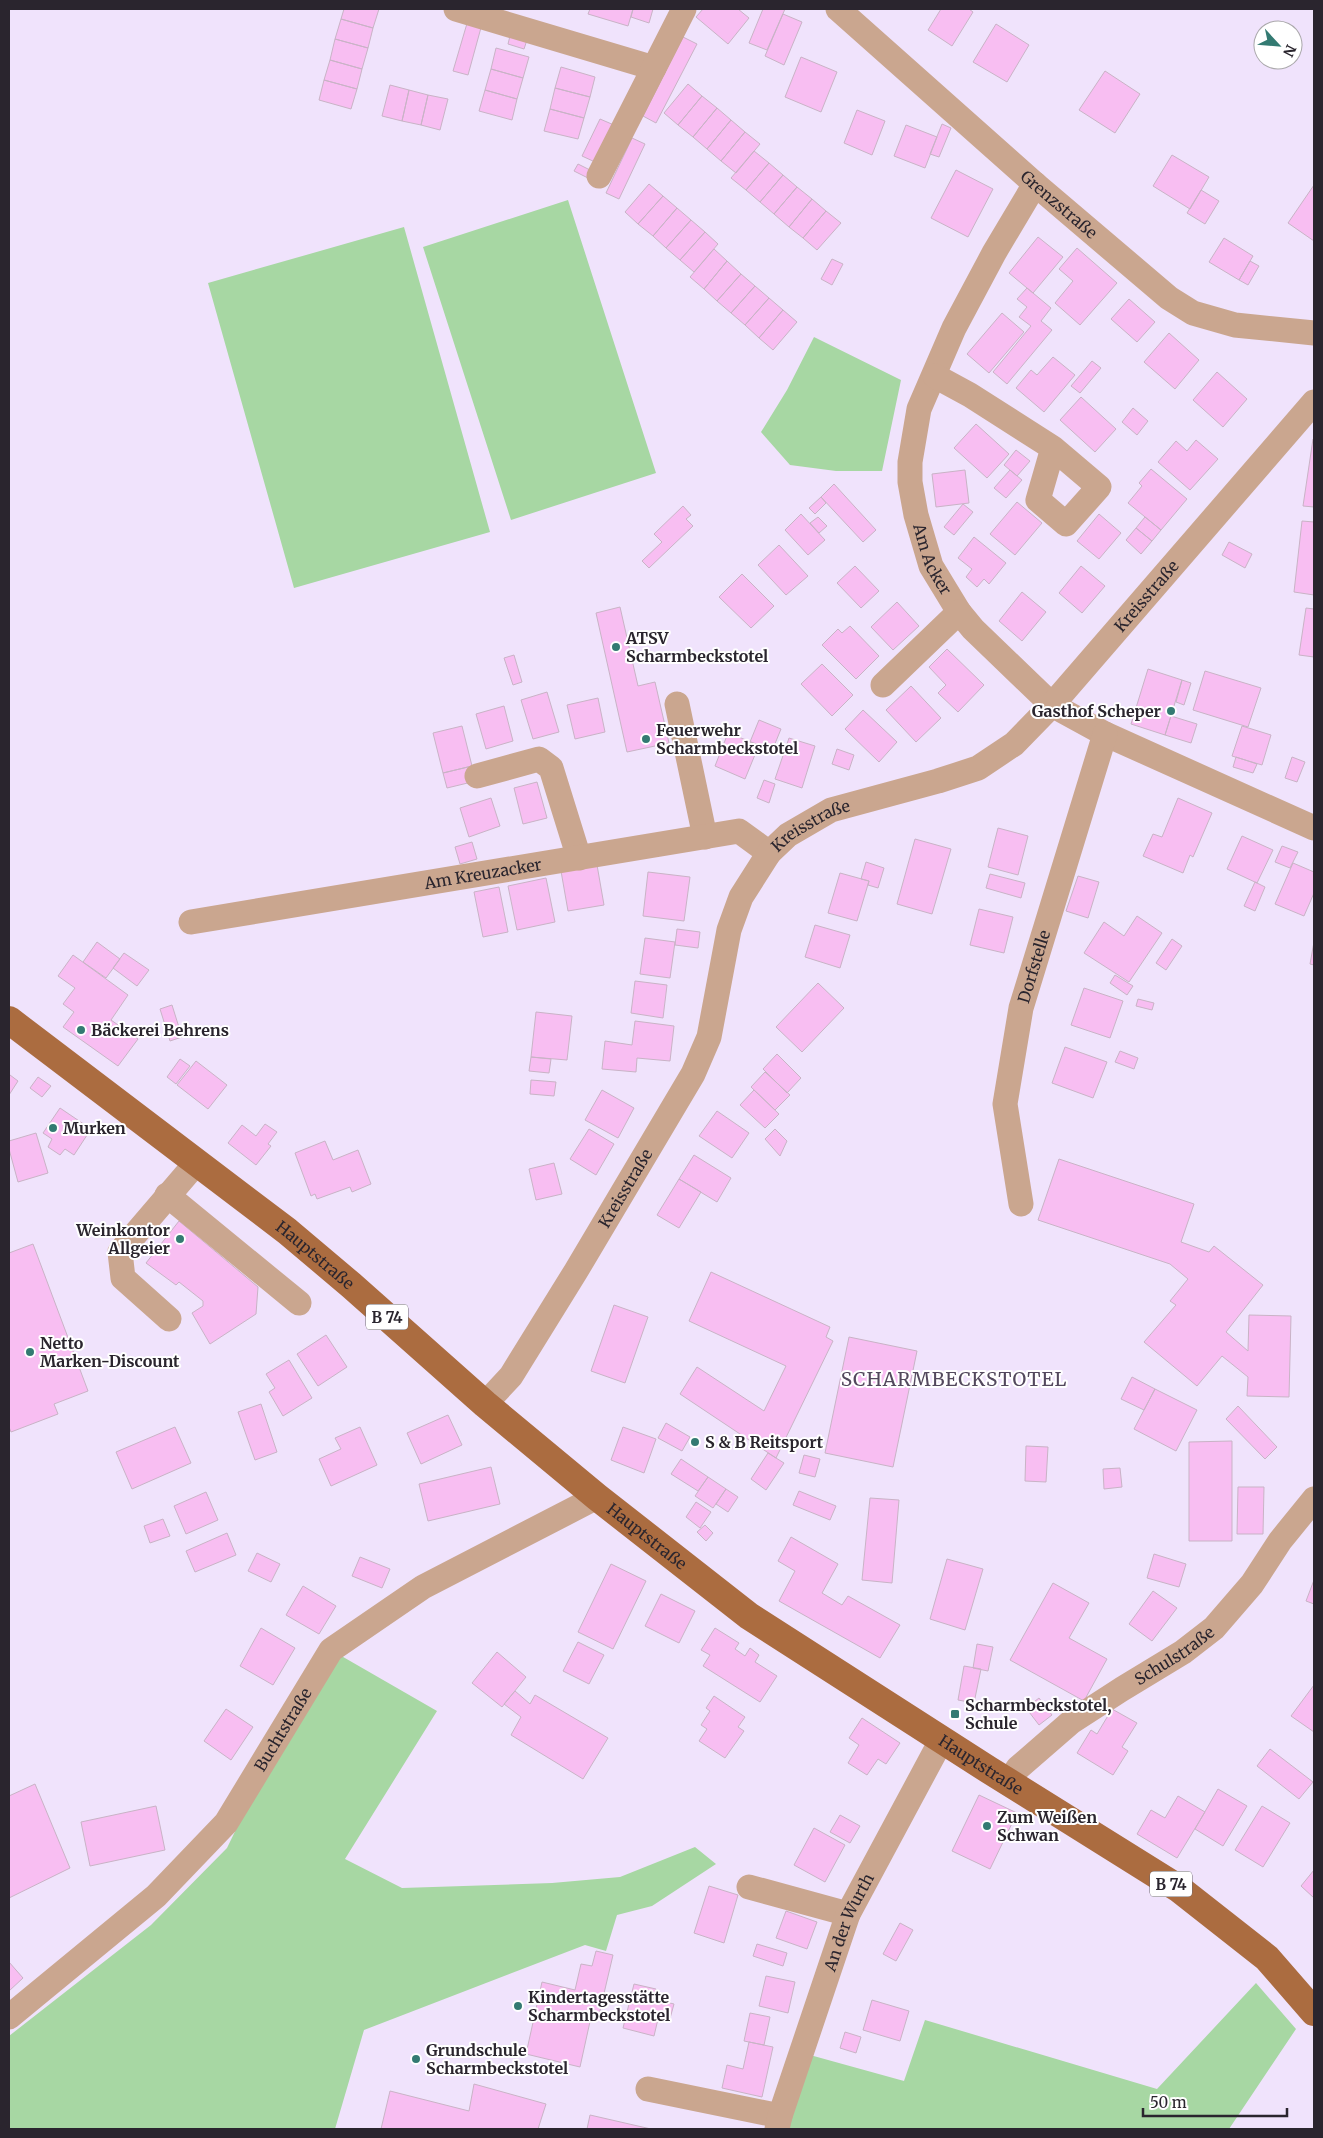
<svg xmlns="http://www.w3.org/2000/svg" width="1323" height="2138" font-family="Merriweather,serif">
<rect width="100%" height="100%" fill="#f0e3fc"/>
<path fill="#a7d7a3" d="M568,200L656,473L511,520L423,247Z
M404,227L490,532L294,588L208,283Z
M814,337L901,380L882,471H836L790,465L761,432L787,390Z
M331,1650L437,1711L345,1859L402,1888L552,1883L620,1877L695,1847L716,1864L652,1906L617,1915L606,1951L585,1945L364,2030L335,2129H9V2036L151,1925L227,1848L242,1817Z
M1256,1983L1296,2029L1229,2129H787L810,2055L904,2081L925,2020L1157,2089Z"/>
<path fill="#f8bef2" stroke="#c9b3c6" d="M344,9H379L373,28L341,19Z
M590,9H633L628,26L588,14Z
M633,9H653L649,23L631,17Z
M703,9H738L749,18L728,44L696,17Z
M763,9H785L767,50L749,43Z
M941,9H969L973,12L952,46L928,30Z
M783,14L802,22L784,65L765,56Z
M341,19L373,28L368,48L335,39Z
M468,20L482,24L468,75L453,71Z
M996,24L1029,45L1007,82L973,62Z
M510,36L527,40L524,49L508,44Z
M683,37L697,44L656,123L643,116Z
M335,39L368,48L362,69L330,60Z
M496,48L529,57L523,78L491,69Z
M801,57L837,72L821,112L785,97Z
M330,60L362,69L357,89L324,80Z
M561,67L595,77L590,97L555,88Z
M491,69L523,78L517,99L485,90Z
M1105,71L1140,94L1115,133L1079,110Z
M324,80L357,89L351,109L319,100Z
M688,84L702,96L678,125L664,113Z
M390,85L409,90L402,121L382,116Z
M555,88L590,97L584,118L550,109Z
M409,90L428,95L421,125L402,121Z
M485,90L517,99L512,120L479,111Z
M428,95L448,99L440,130L421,125Z
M702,96L717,108L693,137L678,125Z
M717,108L731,120L707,149L693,137Z
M550,109L584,118L578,139L544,131Z
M857,110L885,121L872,155L844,143Z
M600,119L614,125L595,162L582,156Z
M731,120L745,132L721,161L707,149Z
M942,124L951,128L939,157L930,154Z
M906,125L937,137L925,168L894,156Z
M745,132L760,144L736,173L721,161Z
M632,138L645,144L619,199L606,193Z
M754,151L769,163L746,190L731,178Z
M1172,155L1209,177L1190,209L1153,186Z
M769,163L783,175L760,202L746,190Z
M578,164L592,171L588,178L574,171Z
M956,170L993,189L968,237L931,218Z
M783,175L797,187L774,214L760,202Z
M649,184L663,196L638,224L625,212Z
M1314,185V241L1288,223Z
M797,187L812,199L789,227L774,214Z
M1201,190L1219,201L1205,224L1187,213Z
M663,196L677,208L653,236L638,224Z
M812,199L826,211L803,238L789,227Z
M677,208L691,220L666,248L653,236Z
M826,211L841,223L817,250L803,238Z
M691,220L705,232L680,260L666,248Z
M705,232L718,244L694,272L680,260Z
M1038,237L1063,257L1033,293L1009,273Z
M1224,238L1253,256L1239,280L1209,262Z
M1077,248L1117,283L1080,325L1055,303L1073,281L1059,269Z
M714,249L727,261L704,289L690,277Z
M832,259L843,264L832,285L821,279Z
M727,261L741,274L717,301L704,289Z
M1250,261L1259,266L1248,285L1239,280Z
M741,274L755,286L731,313L717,301Z
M755,286L769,298L745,325L731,313Z
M1027,288L1051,308L1041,321L1052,330L1007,384L993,372L1031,326L1019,317L1027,307L1017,299Z
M769,298L783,310L759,338L745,325Z
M1129,299L1155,322L1137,342L1111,319Z
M783,310L797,322L773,350L759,338Z
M1002,313L1024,332L989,373L967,354Z
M1169,333L1199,360L1175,389L1144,362Z
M1053,357L1075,375L1044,412L1016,388L1031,370L1037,375Z
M1092,361L1101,368L1080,393L1071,386Z
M1217,372L1247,399L1223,427L1193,400Z
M1081,397L1116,429L1095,452L1060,420Z
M1133,408L1148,421L1137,435L1122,422Z
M976,424L1009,454L987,478L954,448Z
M1313,439H1314V507L1303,506Z
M1196,440L1218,459L1190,490L1158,462L1176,441L1187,451Z
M1016,450L1030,461L1017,476L1004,465Z
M1151,469L1187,499L1161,530L1128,503L1142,486L1139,483Z
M965,470L969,503L936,507L932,474Z
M1010,470L1022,480L1006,498L994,488Z
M834,484L876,530L863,542L821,497Z
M821,497L826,503L815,514L809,508Z
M1017,502L1042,523L1015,555L990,534Z
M963,504L973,512L954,535L944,527Z
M683,506L691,515L686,519L693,526L649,568L642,561L662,542L654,534Z
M801,514L825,540L808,555L785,530Z
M1099,514L1121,533L1099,559L1077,541Z
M818,517L827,526L819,533L810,523Z
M1145,517L1161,530L1152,541L1136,528Z
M1302,521L1314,522V595L1294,592Z
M1136,528L1152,541L1141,554L1126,540Z
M974,537L1006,563L989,584L984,579L977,587L966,577L972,569L958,558Z
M1229,542L1252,554L1245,568L1222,555Z
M779,545L808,576L786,595L758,565Z
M855,566L879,591L861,608L837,583Z
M1081,566L1105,586L1082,613L1059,593Z
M742,574L774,606L751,628L719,597Z
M1022,592L1046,612L1022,641L999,621Z
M897,602L919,626L893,650L871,627Z
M620,607L638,686L655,682L669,743L627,752L596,613Z
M1306,608L1314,609V657L1299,655Z
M850,626L879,656L856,679L822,645L838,629L842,633Z
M947,649L984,685L958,712L938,693L946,685L929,667Z
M514,655L522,682L513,685L504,658Z
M822,664L853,695L832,716L801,684Z
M1148,669L1182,680L1165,735L1131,724Z
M1205,671L1261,688L1248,727L1193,710Z
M1182,680L1191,683L1184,705L1176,702Z
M911,686L941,718L916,742L886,710Z
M547,692L559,732L533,739L521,700Z
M598,698L605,732L575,739L567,705Z
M504,706L513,741L486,749L476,714Z
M863,710L897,742L879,762L845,729Z
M1171,716L1197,724L1191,743L1165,735Z
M759,720L781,729L772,751L750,742Z
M462,726L472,766L443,773L433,733Z
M1242,726L1271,735L1262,765L1232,756Z
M728,733L759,745L745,779L715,766Z
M789,738L815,746L802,788L775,779Z
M837,749L854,755L849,770L832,764Z
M1236,757L1257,764L1253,773L1233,767Z
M1292,757L1305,762L1297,782L1285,778Z
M472,766L476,781L447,788L443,773Z
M764,780L775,784L769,803L757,798Z
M537,782L547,818L523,824L514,788Z
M491,798L500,826L469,837L460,808Z
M1178,798L1212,813L1193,857L1190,855L1183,873L1143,856L1153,834L1162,837Z
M998,828L1028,836L1018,875L988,867Z
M1242,836L1273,850L1257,883L1227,869Z
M915,839L951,849L932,914L897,904Z
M472,842L477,859L460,864L455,847Z
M1282,846L1298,852L1290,868L1275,862Z
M866,862L884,868L878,888L868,885L869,881L861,879Z
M1293,863L1314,872V893L1304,916L1275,904Z
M597,865L604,905L568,911L561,871Z
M648,872L690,877L684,921L643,916Z
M840,873L869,881L857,921L828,913Z
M990,874L1025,883L1021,898L986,888Z
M1078,876L1099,882L1088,918L1066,911Z
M546,878L555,922L517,930L508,886Z
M1255,882L1265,887L1255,911L1244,906Z
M499,887L508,932L483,937L474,892Z
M979,909L1013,917L1004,953L970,945Z
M1137,916L1162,933L1129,982L1084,953L1104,922L1124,936Z
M815,925L850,935L840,968L805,957Z
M677,929L700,932L698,948L675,945Z
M645,938L675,942L670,978L640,974Z
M1172,939L1182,946L1166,970L1156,963Z
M97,942L120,959L106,978L83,962Z
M1314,942V965L1310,964Z
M124,953L149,970L137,986L113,968Z
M73,955L128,995L111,1020L138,1039L118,1066L63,1027L74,1012L63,1004L75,988L58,976Z
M1115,975L1133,986L1127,995L1110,983Z
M635,981L667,985L663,1018L631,1013Z
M818,983L844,1008L802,1052L776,1027Z
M1084,988L1123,1001L1110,1038L1071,1025Z
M1138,999L1154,1003L1152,1010L1136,1006Z
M172,1005L182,1037L170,1041L160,1009Z
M536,1012L572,1016L567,1060L531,1057Z
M635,1021L674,1026L670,1061L637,1058L636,1072L602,1069L605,1041L632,1045Z
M1065,1047L1107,1062L1093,1098L1052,1083Z
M1120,1051L1138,1058L1134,1069L1115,1062Z
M777,1054L801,1078L787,1093L763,1069Z
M531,1057L551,1059L549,1073L529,1071Z
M180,1059L190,1066L176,1084L167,1077Z
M196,1061L227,1085L208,1109L177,1085Z
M765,1072L790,1095L775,1110L751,1087Z
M10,1075L18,1081L9,1095V1076Z
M38,1077L51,1086L42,1097L30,1088Z
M531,1080L556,1082L554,1096L530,1094Z
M602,1090L634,1108L618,1138L585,1120Z
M754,1090L779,1114L765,1128L740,1105Z
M60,1108L91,1129L74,1155L65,1149L60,1155L48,1147L52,1139L43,1133Z
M717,1111L749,1133L732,1158L699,1136Z
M265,1124L277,1132L268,1144L271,1146L256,1165L228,1143L242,1125L256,1136Z
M589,1129L614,1144L596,1175L570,1159Z
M775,1129L787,1141L780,1156L765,1139Z
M36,1133L48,1173L18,1182L9,1149V1141Z
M325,1141L333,1160L358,1150L371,1184L352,1192L350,1187L317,1199L315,1194L311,1196L295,1153Z
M694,1155L731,1178L717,1202L679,1179Z
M1059,1159L1194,1204L1181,1242L1209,1252L1214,1246L1263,1285L1226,1332L1248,1351L1249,1315L1291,1316L1289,1397L1247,1396L1248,1377L1222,1356L1197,1386L1144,1342L1176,1305L1170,1301L1188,1279L1170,1264L1038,1220Z
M554,1163L562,1194L536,1200L529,1169Z
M679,1179L701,1192L679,1228L657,1215Z
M179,1221L258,1287L256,1314L210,1344L192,1313L203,1306V1301L179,1282L176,1285L146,1263Z
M33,1244L88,1391L54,1404L58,1414L11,1432L9,1427V1253Z
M711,1272L830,1327L826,1337L833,1341L776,1458L680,1394L697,1367L764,1411L786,1366L689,1321Z
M614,1305L648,1317L625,1383L591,1371Z
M326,1335L347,1367L318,1386L297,1354Z
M849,1337L917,1351L893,1467L825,1453Z
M289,1360L312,1398L283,1416L269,1392L275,1388L266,1374Z
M1132,1377L1155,1389L1144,1410L1121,1399Z
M1155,1389L1197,1410L1176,1451L1134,1429Z
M261,1404L277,1452L255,1460L238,1412Z
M1238,1406L1277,1447L1265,1459L1226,1419Z
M448,1415L462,1445L421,1464L407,1433Z
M666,1423L690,1437L682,1451L658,1438Z
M175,1427L191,1463L132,1489L116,1452Z
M360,1427L377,1465L331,1486L319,1459L341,1449L335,1438Z
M623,1427L656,1439L644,1473L611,1460Z
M1232,1441V1541H1189V1442Z
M1026,1446L1048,1447L1046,1482L1025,1481Z
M768,1453L784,1463L766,1490L751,1479Z
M804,1455L820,1459L815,1477L799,1473Z
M681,1459L708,1477L698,1491L671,1474Z
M491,1467L500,1504L428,1521L419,1484Z
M1120,1468L1122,1487L1104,1489L1103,1469Z
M708,1477L726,1489L713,1508L695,1496Z
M1238,1487H1264L1263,1534H1237Z
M726,1489L738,1497L728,1512L716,1504Z
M799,1491L836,1506L830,1520L793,1505Z
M206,1492L218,1520L186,1534L174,1506Z
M870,1498L899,1500L892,1583L862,1580Z
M696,1502L711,1512L700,1528L686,1517Z
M163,1519L170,1536L150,1543L144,1526Z
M705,1525L713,1533L706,1541L697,1532Z
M227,1533L236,1555L195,1572L186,1551Z
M791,1537L838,1564L822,1593L842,1605L848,1596L900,1625L880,1658L779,1601L795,1571L778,1561Z
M257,1553L280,1564L271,1582L248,1571Z
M1154,1554L1186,1564L1179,1587L1147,1578Z
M360,1557L390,1569L382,1588L352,1576Z
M947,1559L983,1569L965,1630L930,1619Z
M611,1564L646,1581L613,1649L578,1632Z
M1314,1580V1604L1306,1601Z
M1053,1583L1089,1603L1069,1638L1107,1659L1084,1701L1010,1660Z
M303,1586L336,1606L319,1634L286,1615Z
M1153,1591L1177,1608L1152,1641L1129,1624Z
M661,1594L695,1611L679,1643L645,1626Z
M261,1628L295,1648L273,1685L240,1666Z
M715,1628L739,1643L735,1649L745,1656L750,1648L759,1655L755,1662L777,1676L760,1702L703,1666L710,1655L701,1650Z
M578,1642L604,1655L589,1684L563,1671Z
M977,1644L993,1647L988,1671L973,1668Z
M497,1652L526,1677L502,1707L472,1683Z
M964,1666L981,1669L974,1703L958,1700Z
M1314,1685V1732L1291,1716Z
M515,1691L530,1704L535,1695L608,1738L583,1779L511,1735L521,1717L504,1704Z
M714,1696L745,1717L738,1727L744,1731L725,1758L699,1741L707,1729L701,1725L710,1711L706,1708Z
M1039,1698L1052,1715L1039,1725L1026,1708Z
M226,1709L253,1727L231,1760L204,1741Z
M1112,1709L1137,1723L1122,1747L1128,1751L1113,1775L1077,1753L1091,1730L1097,1734Z
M862,1718L900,1743L886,1764L878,1759L867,1775L848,1763L859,1745L849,1738Z
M1270,1749L1313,1782L1299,1799L1257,1766Z
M35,1784L70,1868L9,1898V1796Z
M1218,1789L1247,1806L1223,1846L1195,1829Z
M979,1795L1017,1813L990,1869L952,1851Z
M1178,1796L1205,1812L1177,1858L1137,1834L1151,1810L1165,1818Z
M156,1806L165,1850L90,1866L81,1822Z
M1262,1806L1290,1823L1263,1867L1235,1850Z
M840,1815L860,1826L850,1843L830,1832Z
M814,1828L845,1845L825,1882L794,1865Z
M1314,1870V1898L1301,1886Z
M709,1886L738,1895L724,1943L694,1933Z
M786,1911L817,1922L807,1949L776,1938Z
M900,1923L913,1930L896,1961L883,1954Z
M757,1944L787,1953L783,1966L753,1956Z
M596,1951L613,1955L598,2019L591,2017L580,2067L526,2054L542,1982L575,1990L581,1964L592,1966Z
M9,1962L23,1978L9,1991Z
M766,1976L795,1982L788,2013L759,2006Z
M634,1984L656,1989L654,1999L674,2004L669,2022L658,2019L654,2036L623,2028Z
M872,2000L909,2011L900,2041L863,2030Z
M750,2013L770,2017L764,2045L744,2041Z
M845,2032L861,2037L856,2053L840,2048Z
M749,2042L773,2047L762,2097L722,2088L727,2065L743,2069Z
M474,2084L546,2104L538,2129H381L390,2091L469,2111Z
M590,2115L651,2129H587Z"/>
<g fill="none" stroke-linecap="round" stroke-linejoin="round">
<g stroke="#caa68f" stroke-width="25">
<path d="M456,9L654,68"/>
<path id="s1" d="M838,9L1035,184L1169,298L1193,313L1235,325L1314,333"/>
<path d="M599,176L684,9"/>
<path id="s2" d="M1035,184L994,253L954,328L919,409L910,462V482L916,515L931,566L959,612L973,629L1052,705L1105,734L1314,828"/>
<path d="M935,376L970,395L1053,448L1099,487L1066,524L1038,500L1053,448"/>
<path d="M883,685L959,612"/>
<path d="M677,704L705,837"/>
<path d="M477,776L539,759L551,768L579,858"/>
<path id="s3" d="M191,922L739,831L769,853"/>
<path d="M167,1195L299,1303"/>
<path id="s4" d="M1021,1204L1005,1104L1021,1008L1105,734"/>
<path d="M169,1319L123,1278L120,1252L197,1162"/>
<path id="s5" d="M485,1404L511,1376L576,1271L693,1074L709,1037L729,930L741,897L769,853L788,835L831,810L938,781L978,768L1014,744L1052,705L1314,402"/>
<path id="s6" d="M1008,1783L1018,1768L1071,1722L1122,1689L1183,1652L1214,1628L1252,1584L1280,1541L1314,1499"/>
<path d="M749,1887L848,1914"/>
<path id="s7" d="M9,2017L156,1896L226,1823L331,1650L423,1587L597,1497"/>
<path d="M648,2089L780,2116"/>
<path id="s8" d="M777,2129L780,2116L848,1914L942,1739"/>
</g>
<path stroke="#ab6c40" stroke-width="28" id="s9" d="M9,1020L287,1231L351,1285L485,1404L597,1497L749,1616L989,1770L1178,1888L1267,1958L1314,2012"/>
</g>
<g fill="#337a72" stroke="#fff" stroke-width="2">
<circle cx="616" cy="647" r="5"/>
<circle cx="1171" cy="711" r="5"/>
<circle cx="646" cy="739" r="5"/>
<circle cx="81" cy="1030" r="5"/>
<circle cx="53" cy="1128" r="5"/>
<circle cx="180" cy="1239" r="5"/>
<circle cx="30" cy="1352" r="5"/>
<circle cx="695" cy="1442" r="5"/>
<rect x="950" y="1709" width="10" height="10" rx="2.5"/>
<circle cx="987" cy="1826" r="5"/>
<circle cx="518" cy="2006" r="5"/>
<circle cx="416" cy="2059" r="5"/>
</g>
<g text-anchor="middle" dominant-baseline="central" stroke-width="4" stroke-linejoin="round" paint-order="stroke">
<g fill="#fff" stroke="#6a666d" stroke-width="1">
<rect x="366" y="1304.5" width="42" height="25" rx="4"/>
<rect x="1150" y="1871.5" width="42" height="25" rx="4"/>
</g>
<g font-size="15" font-weight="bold" fill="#2a252e">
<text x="387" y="1317">B 74</text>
<text x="1171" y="1884">B 74</text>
</g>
<g font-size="16" fill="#2a252e" stroke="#fff">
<text stroke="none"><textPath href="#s1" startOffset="295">Grenzstraße</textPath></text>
<text stroke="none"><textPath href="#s2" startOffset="408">Am Acker</textPath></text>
<text stroke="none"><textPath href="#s5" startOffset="1098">Kreisstraße</textPath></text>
<text stroke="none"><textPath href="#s5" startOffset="678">Kreisstraße</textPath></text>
<text stroke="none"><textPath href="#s3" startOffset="296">Am Kreuzacker</textPath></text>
<text stroke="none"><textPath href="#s4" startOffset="242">Dorfstelle</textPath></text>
<text stroke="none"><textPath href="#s5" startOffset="258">Kreisstraße</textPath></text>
<text stroke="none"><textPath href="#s9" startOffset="386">Hauptstraße</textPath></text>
<text stroke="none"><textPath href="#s9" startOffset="821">Hauptstraße</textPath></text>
<text stroke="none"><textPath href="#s6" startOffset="211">Schulstraße</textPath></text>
<text stroke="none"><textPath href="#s7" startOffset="401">Buchtstraße</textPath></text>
<text stroke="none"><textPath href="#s9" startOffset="1226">Hauptstraße</textPath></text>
<text stroke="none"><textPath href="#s8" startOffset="219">An der Wurth</textPath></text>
</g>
<g font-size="16" font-weight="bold" fill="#2a252e" stroke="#fff" text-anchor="start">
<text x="626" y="638">ATSV<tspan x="626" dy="18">Scharmbeckstotel</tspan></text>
<text x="1161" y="711" text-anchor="end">Gasthof Scheper</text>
<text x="656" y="730">Feuerwehr<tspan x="656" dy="18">Scharmbeckstotel</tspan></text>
<text x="91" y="1030">Bäckerei Behrens</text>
<text x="63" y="1128">Murken</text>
<text x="170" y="1230" text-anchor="end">Weinkontor<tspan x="170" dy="18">Allgeier</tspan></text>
<text x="40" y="1343">Netto<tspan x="40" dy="18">Marken-Discount</tspan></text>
<text x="705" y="1442">S &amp; B Reitsport</text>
<text x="965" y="1705">Scharmbeckstotel,<tspan x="965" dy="18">Schule</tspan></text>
<text x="997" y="1817">Zum Weißen<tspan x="997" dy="18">Schwan</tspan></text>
<text x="528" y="1997">Kindertagesstätte<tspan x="528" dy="18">Scharmbeckstotel</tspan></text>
<text x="426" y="2050">Grundschule<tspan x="426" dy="18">Scharmbeckstotel</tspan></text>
</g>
<g font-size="19" letter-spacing="1" fill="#53485d" stroke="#fff">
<text x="954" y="1379">SCHARMBECKSTOTEL</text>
</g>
</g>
<rect width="1323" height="2138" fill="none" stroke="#2a252e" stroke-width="20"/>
<g transform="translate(1278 45) rotate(116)"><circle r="24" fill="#ffffff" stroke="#aaa8ab"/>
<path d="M0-4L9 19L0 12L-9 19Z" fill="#337a72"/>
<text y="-8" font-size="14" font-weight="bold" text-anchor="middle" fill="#2a252e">N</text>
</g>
<path d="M1143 2108v8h144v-8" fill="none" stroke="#2a252e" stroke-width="2.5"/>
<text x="1150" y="2108" font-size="15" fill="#2a252e" stroke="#ffffff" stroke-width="4" paint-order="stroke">50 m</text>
</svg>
